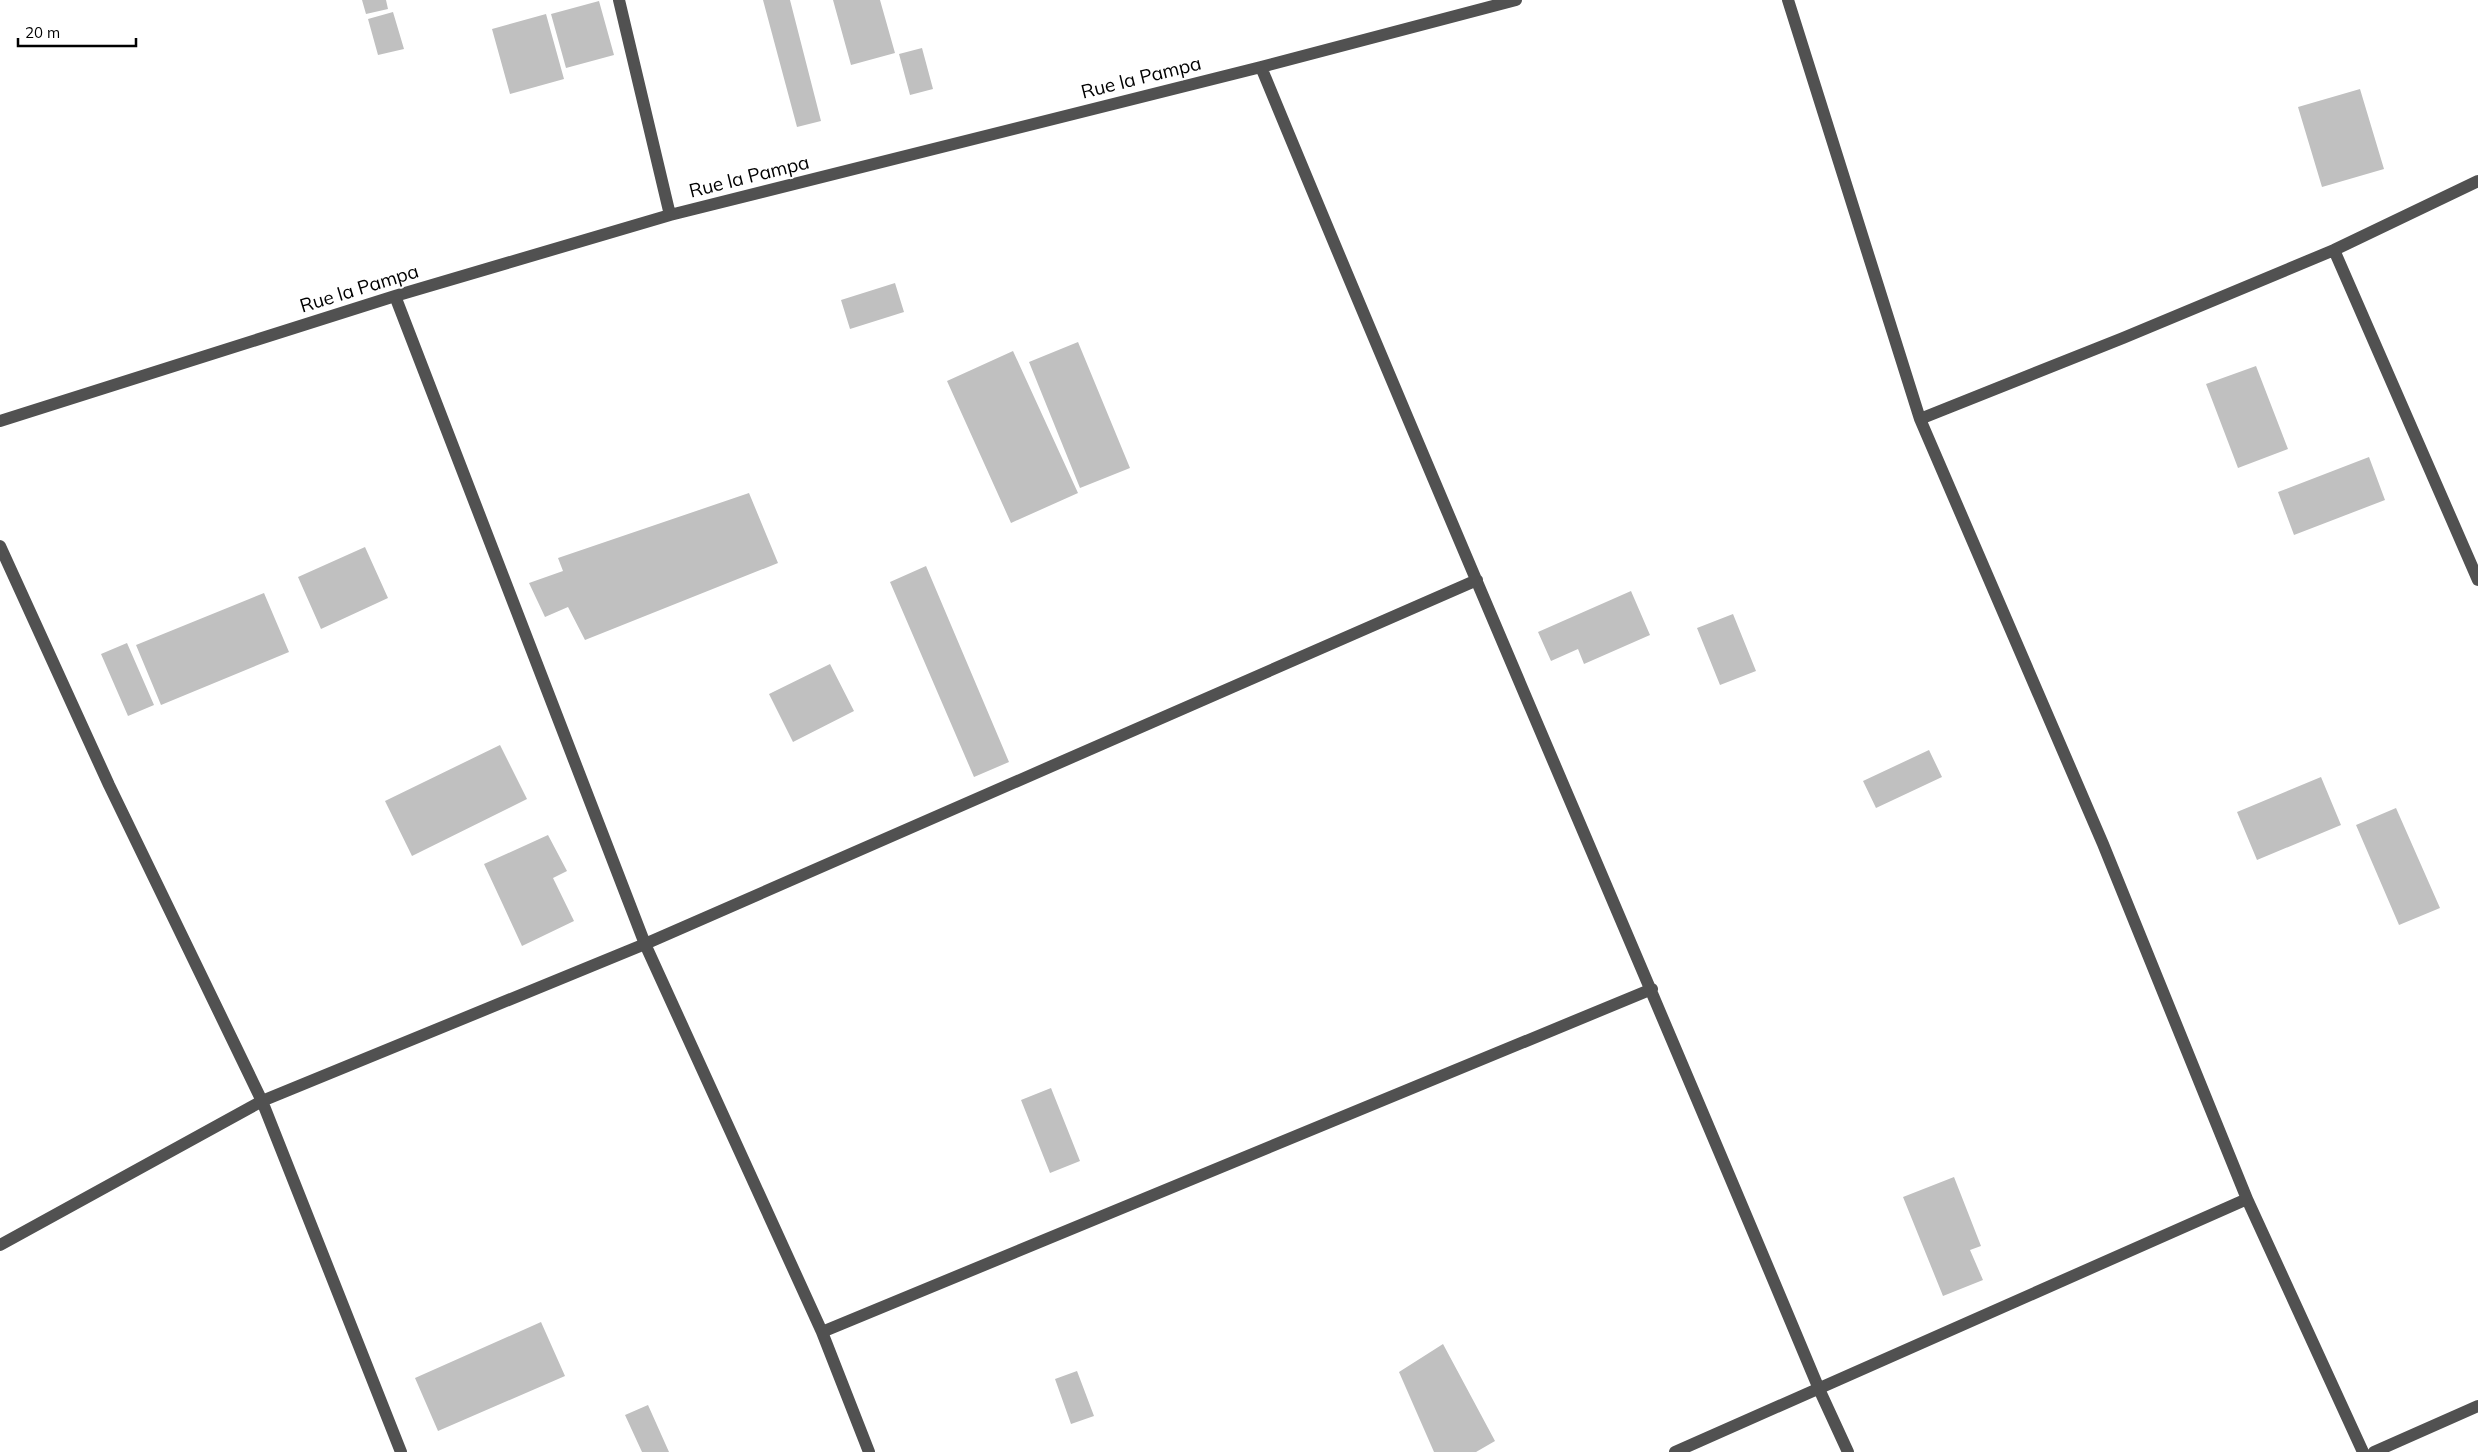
<svg xmlns="http://www.w3.org/2000/svg" width="2478" height="1452" font-family="Mulish,sans-serif">
<rect width="100%" height="100%" fill="#fff"/>
<path fill="#c0c0c0" d="M362,0H386L388,9L366,14Z
M763,0H790L821,121L797,127Z
M833,0H880L895,53L851,65Z
M599,1L614,55L566,68L551,14Z
M393,12L404,49L378,55L368,19Z
M546,14L564,79L510,94L492,29Z
M922,48L933,89L910,95L899,54Z
M2360,89L2384,169L2322,187L2298,107Z
M895,283L904,312L850,329L841,300Z
M1078,342L1130,468L1080,488L1029,362Z
M1013,351L1078,493L1011,523L947,381Z
M2256,366L2288,449L2238,468L2206,384Z
M2369,457L2385,500L2294,535L2278,492Z
M749,493L778,563L585,640L568,607L545,617L529,583L563,571L558,558Z
M365,547L388,598L321,629L298,577Z
M926,566L1009,762L974,777L890,582Z
M1631,591L1650,635L1584,664L1578,649L1551,661L1538,632Z
M264,593L289,652L161,705L136,645Z
M1733,614L1756,671L1720,685L1697,628Z
M127,643L154,705L128,716L101,654Z
M830,664L854,711L793,742L769,694Z
M500,745L527,799L412,856L385,801Z
M1929,750L1942,777L1876,808L1863,781Z
M2321,777L2341,825L2257,860L2237,812Z
M2396,808L2440,908L2399,925L2356,825Z
M548,835L567,871L553,878L574,921L522,946L484,864Z
M1051,1088L1080,1161L1050,1173L1021,1100Z
M1954,1177L1981,1246L1970,1250L1983,1280L1943,1296L1903,1197Z
M541,1322L565,1376L438,1431L415,1378Z
M1443,1344L1495,1441L1476,1452H1434L1399,1372Z
M1077,1371L1094,1416L1071,1424L1055,1379Z
M648,1405L669,1452H642L625,1415Z"/>
<g fill="none" stroke-linecap="round" stroke-linejoin="round">
<path stroke="#515151" stroke-width="12" d="M619,0L670,215
M1788,0L1920,419L2103,844L2247,1199L2363,1452
M1261,67C1443,509 1635,948 1819,1389L1848,1452
M2334,250L2478,580
M395,296L645,944L822,1332L869,1452
M1920,419L2123,338L2334,250L2478,181
M0,421L395,296L670,215L1261,67L1516,0
M0,546L109,785L262,1101L401,1452
M0,1245L262,1101L645,944L1477,580
M822,1332L1652,989
M1675,1452L2247,1199
M2374,1452L2478,1406"/>
</g>
<g text-anchor="middle" dominant-baseline="central" stroke-width="4" stroke-linejoin="round" paint-order="stroke">
<g font-size="19" fill="#000" stroke="#fff">
<text transform="translate(1141 77) rotate(-14)">Rue la Pampa</text>
<text transform="translate(749 176) rotate(-14)">Rue la Pampa</text>
<text transform="translate(359 288) rotate(-17)">Rue la Pampa</text>
</g>
</g>
<path d="M18 38v8h118v-8" fill="none" stroke="#000000" stroke-width="2.5"/>
<text x="25" y="38" font-size="15" fill="#000000" stroke="#ffffff" stroke-width="4" paint-order="stroke">20 m</text>
</svg>
